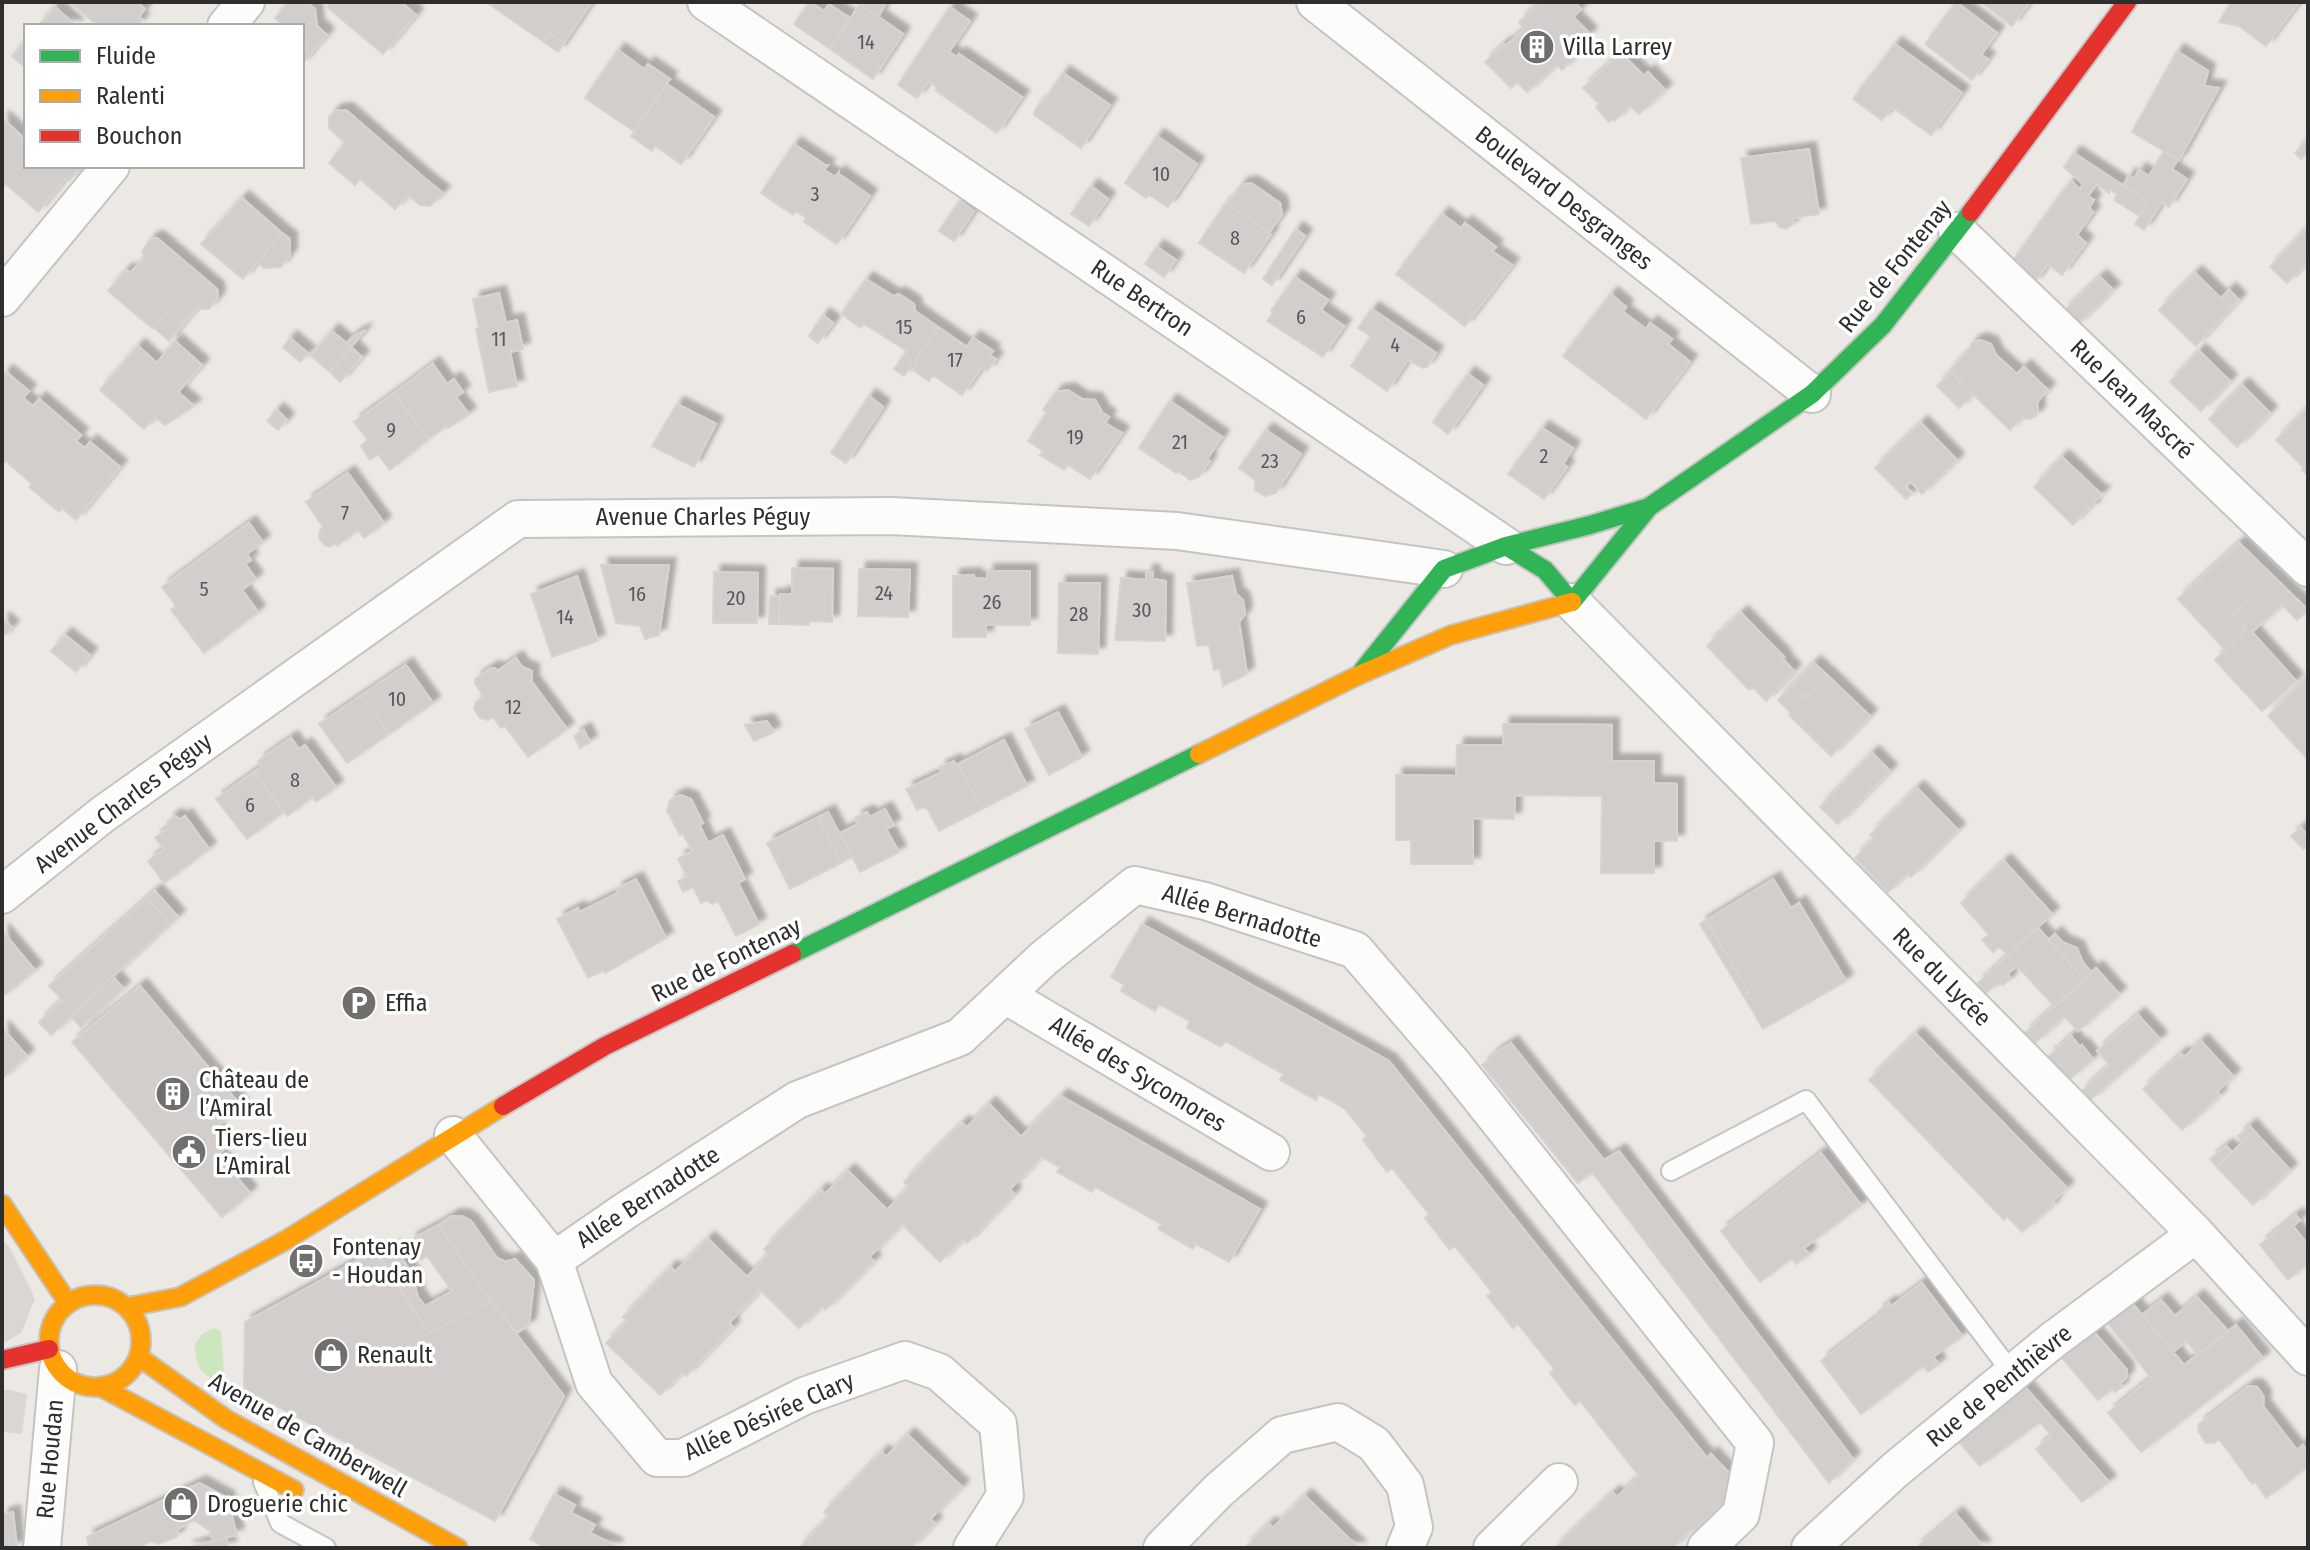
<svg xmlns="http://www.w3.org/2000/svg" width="2310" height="1550" font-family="'Fira Sans Condensed',sans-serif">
<defs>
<filter id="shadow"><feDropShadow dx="7" dy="-7" stdDeviation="2" flood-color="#0004"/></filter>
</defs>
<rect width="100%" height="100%" fill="#ece8e4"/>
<path fill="#cee6be" d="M214,1328L221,1331L224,1372L220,1379L213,1380C198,1371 195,1361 195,1344L202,1334Z"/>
<path fill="#dad6d2" d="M2,1239L10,1248L35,1299L21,1333L2,1344Z
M2,1390H11L27,1394L22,1434L2,1432Z"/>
<path fill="#d1cecb" stroke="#d7d4d0" stroke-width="2" filter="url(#shadow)" d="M70,2H137L145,9L139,17L142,20L137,26H98Z
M289,2H307L315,9L317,26L327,35L311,53L302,44V26H283L275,18Z
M331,2H401L416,15L383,54L327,7Z
M486,2H592L564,43L550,33L544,42Z
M810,2L824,11L829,4L850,18L830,49L794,24Z
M861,2H881L885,5L878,17L860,4Z
M1540,2H1574L1581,9L1573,17L1590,34L1573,49L1578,55L1562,70L1557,65L1527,92L1517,82L1511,88L1485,62L1504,44L1506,45L1525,29L1519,22Z
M1956,2L1997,33L1981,55L1988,59L1972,80L1925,44Z
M1981,2H2030L2012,26Z
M2231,2H2299L2266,46L2239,26L2219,22Z
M860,4L903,34L873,79L830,49Z
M55,7L76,26H38Z
M950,7L970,21L949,52L957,57L959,54L1022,97L997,133L935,90L937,88L929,81L917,98L898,85Z
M550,33L564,43L558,52L544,42Z
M26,40V68L12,56Z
M302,44L311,53L302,64Z
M1895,44L1962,93L1931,135L1892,107L1882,120L1853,99Z
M618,50L644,69L648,64L670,79L634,131L585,98Z
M2177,51L2208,71L2204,86L2219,88L2179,160L2132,132Z
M1621,53L1644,76L1648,72L1665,90L1639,114L1630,106L1614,121L1612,119L1609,122L1596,107L1599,104L1583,88Z
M1063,73L1110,105L1081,148L1034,115V112L1039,104L1041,105Z
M667,84L714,117L681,164L655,146L652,151L631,136Z
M346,110L423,177L443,193L430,206L420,205L408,195L395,209L360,179L355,185L329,163L345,143L329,128V117L335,111Z
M2,118L26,140V166H82L69,181L65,179L38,212L6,184L4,186L2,184Z
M1157,136L1197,164L1168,207L1149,195L1146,198L1125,183Z
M2308,139V152L2301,159L2295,153Z
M794,144L825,165H828L824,170L835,177L839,172V174L870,196L837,244L804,222L806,218L796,211L793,215L761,193Z
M1809,149L1819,214L1794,218L1792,225L1786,229L1779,227L1776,221L1751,224L1741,158Z
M2164,151L2178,159L2172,169L2187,179L2169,207L2162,202L2144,230L2135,224L2148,202L2123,186L2129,175L2134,179L2139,170L2149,176Z
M2074,153L2148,202L2140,216L2114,200L2117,194L2110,190L2109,193L2097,184L2088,196L2094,200L2089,208L2093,212L2077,235L2086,243L2077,255L2041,221L2071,181L2080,189L2083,184L2064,167Z
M1251,183L1280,203L1282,214L1269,233L1228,204L1241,185Z
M1091,186L1108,199L1089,226L1071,214Z
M242,198L282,233L243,279L201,244Z
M960,201L974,211L954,241L939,231Z
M1226,203L1271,234L1244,273L1199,243Z
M1442,214L1461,228L1465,223L1496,247L1492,251L1512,265L1465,326L1396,274Z
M2041,221L2077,255L2062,275L2048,264L2034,283L2012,262Z
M2308,227V261L2287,283L2270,267Z
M1296,229L1305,236L1272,285L1263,279Z
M282,233L290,239V255L281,267L264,268L257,262Z
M157,238L217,289L218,298L209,309H202L199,306L184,323L168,310L152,328L108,291L126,270L130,273L144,258L142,251L151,239Z
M1157,247L1176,260L1164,277L1145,264Z
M2195,273L2231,308L2196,346L2159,310Z
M1295,277L1328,300L1321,310L1344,326L1323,357L1267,321L1273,313L1271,311Z
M2100,277L2113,290L2077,325L2064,311Z
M866,279L893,296L899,294L914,304L915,311L938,327L904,376L894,369L907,351L864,324L861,328L841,314Z
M2229,290L2239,300L2231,308L2221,298Z
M499,293L506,323L517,320L523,349L510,352L517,386L489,392L476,329H479L473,299Z
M1611,294L1626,307L1623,312L1646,329L1650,323L1672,339L1668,344L1690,362L1646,419L1563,356Z
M1372,309L1436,353L1427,367L1423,368L1408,360L1387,391L1351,366L1371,336L1358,328Z
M168,310L184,323L169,341L153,327Z
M823,315L833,323L818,343L809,336Z
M938,327L967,347L973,338L993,351L990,355L996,359L987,371L982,367L962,395L933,375L929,381L913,370L917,364L914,362Z
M365,330L351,347L347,343L352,337Z
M332,331L351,347L330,372L311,356Z
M290,338L308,353L300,362L283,347Z
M1980,340L1991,344L1996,355L2017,374L2024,367L2048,390L2037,402L2038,411L2036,416L2029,419L2022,417L2010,430L1949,371L1966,354L1972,343Z
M175,341L202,365L178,392L194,406L165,425L155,417L144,429L100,390L138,346L157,363Z
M351,347L362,357L340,382L330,372Z
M2199,351L2230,381L2201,411L2170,382Z
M433,364L447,384L454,379L463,392L456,397L469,414L448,428L446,426L428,439L394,393Z
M6,372L29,391L23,398L33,406L39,399L81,435L76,441L85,448L90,442L120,467L76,520L62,508L59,512L29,487L32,484L6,461L2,464V376Z
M1951,372L1973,394L1959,408L1937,386Z
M1468,374L1483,385L1448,434L1433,422Z
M2242,385L2270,413L2237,447L2209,419Z
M1068,390L1082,399L1095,400L1101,410L1100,411L1109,417L1105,423L1122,433L1090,479L1068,465L1064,470L1040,455L1043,451L1028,441L1047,412L1043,410L1056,392Z
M394,393L428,439L390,470L378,454L370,460L361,446L368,440L354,422Z
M869,396L883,407L846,463L831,453Z
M1170,401L1222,437L1207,459L1210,461L1199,477L1190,480L1178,471L1176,473L1139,448Z
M677,404L716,424L694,467L652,446Z
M2308,407V476L2302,470L2304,468L2276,440Z
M277,410L287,420L278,430L267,421Z
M1921,423L1957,460L1922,494L1911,482L1905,487L1912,494L1906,499L1875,468Z
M1542,428L1573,448L1563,464L1567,467L1544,499L1508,474Z
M1266,430L1301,454L1276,493L1265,496L1255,490V480L1239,468Z
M2062,457L2100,493H2103L2092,504L2093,507L2091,509L2089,507L2073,525L2034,487Z
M348,473L384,523L364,538L358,530L337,546L335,543L330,547L324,545L319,538L320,530L323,527L306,502Z
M249,523L263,542L247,554L251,560L245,564L256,579L242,590L258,612L204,653L171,610L176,606L162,587Z
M2239,543L2274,577L2233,615L2247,629L2225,650L2178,599Z
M601,565H669L659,635L645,639L640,626L616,623Z
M792,568L833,569L832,622L809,621V625L779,624L780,594H792Z
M859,569L910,570L908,617L858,616Z
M987,571H1030V625H986V637H953V576L974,575V578L987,579Z
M714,572L758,573L757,623H713Z
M1146,572H1153V579L1166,581L1165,641L1115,640L1121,578L1146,580Z
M577,576L598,641L552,657L531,594Z
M1232,576L1236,594L1243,600L1245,614L1239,622L1247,674L1223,686L1220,669L1214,670L1209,645L1197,646L1187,583Z
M2274,577L2308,610L2297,620L2282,605L2252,632L2296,681L2262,711L2215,660L2247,629L2233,615Z
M1059,583H1100L1098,654L1058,653Z
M770,596L779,597V624H769Z
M1741,613L1784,657L1782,658L1794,671L1766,701L1753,687L1749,690L1707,646Z
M2,619L12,627L2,638Z
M65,635L90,655L76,672L51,651Z
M516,658L522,667L532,671V682L567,729L528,757L505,726L501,728L493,717L488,720L480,718L474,709L476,702L484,696L475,684V679L490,669L495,668L497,671Z
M1814,663L1827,675L1805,698L1792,685Z
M406,665L433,703L389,734L362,695Z
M1827,675L1870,716L1831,756L1789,715L1791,713L1778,700L1792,685L1805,698Z
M2308,679V760L2268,716Z
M362,695L389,734L347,763L319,724Z
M1058,712L1082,757L1049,775L1025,729Z
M767,721L774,732L754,741L745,725Z
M1503,724L1612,725V761H1654V783L1677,784V841H1654V873H1601L1602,796L1515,795L1514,819L1473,818V864H1411V840H1396V775L1456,776L1457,745H1503Z
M584,730L590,742L580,748L574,736Z
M291,738L299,749L305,745L336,787L316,802L313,797L287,816L254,772L262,766L258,761Z
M1004,740L1027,786L982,809L958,764Z
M1872,753L1890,771L1838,824L1820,807Z
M954,761L956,765L958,764L982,809L939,831L928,810L923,807L917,810L906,789L942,772L939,768Z
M254,772L283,812L247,839L216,799Z
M1917,788L1958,830L1911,877L1908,873L1888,892L1855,858L1874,839L1870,835Z
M680,795L691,799L703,823L699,824L708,843L723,835L745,879L738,883L759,924L736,936L718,901L712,904L707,900L701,903L693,887L683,892L678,881L687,877L678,859L692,851L683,834L680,835L667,811L670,800Z
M885,809L894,825L886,829L899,852L860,872L840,833L858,824L855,818L867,812L870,817Z
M828,812L852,857L841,863L818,817Z
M174,816L181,819L185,816L209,849L164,883L148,861L164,849L155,838L168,828V821Z
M818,817L841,863L790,889L767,843Z
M2301,828L2308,836V845L2303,849L2291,836Z
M2004,861L2052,914L2008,955L1999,947L1993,952L1982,940L1989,935L1961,903Z
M636,879L666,938L605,973L604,970L588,978L557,919L578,908L580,912L618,893L616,889Z
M1773,879L1791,908L1799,903L1846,981L1763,1029L1743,995L1749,992L1706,920Z
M155,891L178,917L170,924L147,898Z
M147,898L170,924L74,1012L49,986Z
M1706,920L1749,992L1743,995L1700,924Z
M1142,924L1389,1061L1707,1458L1711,1454L1741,1486L1693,1532L1691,1530L1672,1548H1555L1613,1493L1617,1497L1639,1476L1580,1401L1575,1405L1550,1373L1554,1369L1518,1324L1513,1328L1487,1296L1492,1292L1455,1246L1450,1250L1425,1218L1429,1214L1392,1168L1387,1172L1363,1140L1367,1136L1345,1109L1319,1094L1316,1100L1280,1080L1283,1074L1225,1041L1221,1047L1187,1028L1190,1021L1159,1004L1155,1011L1121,991L1124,985L1111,977Z
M2038,928L2085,980L2055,1007L2017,966L2008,973L2010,979L2003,985L1997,983L1986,993L1977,984Z
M2,931L35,970L2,997Z
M2055,934L2062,942L2077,948L2083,963L2092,973L2085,980L2048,940Z
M2096,968L2119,994L2078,1031L2064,1016L2035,1043L2025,1033Z
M115,979L123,988L81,1028L71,1016Z
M140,986L241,1106L215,1129L229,1145L218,1155L250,1193L222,1217L72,1042Z
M62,1000L75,1013L51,1035L39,1022Z
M2138,1015L2160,1039L2090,1100L2082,1091L2110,1065L2097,1051Z
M2,1028L27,1056L2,1079Z
M1916,1034L2067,1188L2052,1202L2054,1204L2022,1232L2007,1216L2004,1220L1869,1080Z
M2071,1036L2080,1047L2058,1067L2048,1057Z
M2201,1041L2233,1076L2217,1092L2220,1095L2182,1130L2143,1089L2181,1054L2184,1057Z
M1511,1043L1604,1160L1619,1151L1853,1459L1829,1483L1592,1172L1578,1183L1482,1065L1492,1058L1491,1056Z
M2082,1045L2093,1059L2070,1079L2058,1067Z
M1061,1096L1260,1209L1229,1262L1196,1244L1193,1249L1158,1229L1161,1224L1095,1187L1092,1192L1057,1172L1060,1167L1041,1157L1010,1189L1014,1194L967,1243L963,1239L940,1262L902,1224L869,1257L874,1261L825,1310L822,1306L799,1328L760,1290L729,1323L733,1327L686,1376L682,1372L660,1395L606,1343L628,1321L623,1317L671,1267L675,1272L708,1239L747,1277L768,1255L764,1249L821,1190L825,1194L848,1171L887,1210L909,1187L904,1182L962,1123L967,1127L989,1104L1021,1137Z
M2250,1126L2254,1131L2243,1142L2238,1136Z
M2254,1131L2290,1170L2253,1205L2217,1167Z
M2226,1146L2232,1152L2217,1167L2210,1159Z
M1821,1153L1861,1205L1804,1248L1809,1254L1796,1264L1792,1258L1760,1282L1721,1231Z
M2296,1215L2300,1220L2293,1226L2308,1245V1263L2288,1280L2260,1245Z
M452,1216H462L471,1221L497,1258L506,1262L515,1259L534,1280L529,1325L517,1333L491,1301L438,1225Z
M438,1225L491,1301L429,1333L378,1257L395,1247L411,1273L418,1297L425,1306L452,1291L427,1256L421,1260L410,1240Z
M376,1250L429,1333L491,1301L564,1396L495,1521L244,1389L245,1322Z
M1922,1283L1962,1336L1933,1357L1939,1364L1928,1372L1923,1366L1861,1414L1821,1361L1879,1316L1877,1313L1889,1303L1891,1306Z
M2197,1297L2229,1332L2198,1355L2186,1341L2173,1352L2142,1315L2161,1300L2175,1316Z
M2132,1303L2184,1365L2236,1325L2263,1358L2141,1452L2108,1413L2151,1378L2107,1322Z
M2094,1332L2127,1370L2126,1378L2119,1384L2122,1387L2115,1392L2112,1389L2098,1400L2062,1358Z
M2249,1386L2257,1387L2264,1397L2263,1406L2297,1450L2303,1445L2308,1452V1466L2266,1498L2255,1482L2252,1484L2219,1439L2214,1443H2206L2198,1431L2199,1424Z
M2025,1387L2109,1482L2082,1502L2036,1449L2052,1436L2040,1422L1980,1466L1957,1440Z
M908,1435L962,1487L930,1519L935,1523L911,1548H799L829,1517L824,1512L882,1452L886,1457Z
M199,1483L227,1498L237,1535L213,1541L210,1531L194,1520L178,1529V1534L176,1537L158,1544L151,1541L137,1548H89L87,1537Z
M554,1494L575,1505L571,1513L595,1525L590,1533L616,1546L615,1548H546L530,1539Z
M1305,1496L1359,1548H1245L1269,1524L1273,1528Z
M13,1512L17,1548H2V1515Z
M1956,1514L1984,1548H1916Z
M226,1537L229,1548H186L213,1541Z"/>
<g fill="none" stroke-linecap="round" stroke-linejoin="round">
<defs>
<path id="lane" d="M1671,1171L1806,1100L2012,1373
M263,1482L280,1523L326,1548"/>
<path id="street" d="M706,2L1506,546
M1315,2L1812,394
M226,26L246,2
M1957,231L2308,568
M2,298L111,166
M1572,602L2196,1234L2308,1357
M2,895L102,815L518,519L892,516L1177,531L1444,569
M1005,995L1271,1152
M453,1135L554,1260L625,1211L797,1100L960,1037L1044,958L1135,885L1205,901L1355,950L1454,1065L1755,1443L1741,1514L1706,1548
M554,1260L594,1383L657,1458H683L804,1396L905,1360L939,1372L998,1424L1005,1496L972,1548
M42,1548L58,1369
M1162,1548L1218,1491L1282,1435L1338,1422L1374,1444L1405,1485L1414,1527L1405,1548
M1492,1548L1559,1482
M1810,1548L1895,1470L2053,1340L2196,1234"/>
<path id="fast" d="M1506,546L1545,570L1572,602
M1444,569L1506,546L1590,525L1649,507
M1572,602L1649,507L1812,394L1883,325L1971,212
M1363,670L1444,569
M792,954L1199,754"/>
<path id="slow" d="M1199,754L1359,675L1451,635L1572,602
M2,1204L68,1303
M49 1341a46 46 0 1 1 92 0a46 46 0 1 1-92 0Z
M127,1307L180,1297L286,1240L503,1106
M139,1357L226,1419L458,1548
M101,1387L294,1490"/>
<path id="jam" d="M1971,212L2127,2
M503,1106L605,1046L792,954
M2,1360L49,1349"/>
</defs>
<use href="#lane" stroke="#c5c4c5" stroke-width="22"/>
<use href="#street" stroke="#c5c4c5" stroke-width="40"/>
<use href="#fast" stroke="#c5c4c5" stroke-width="22"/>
<use href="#slow" stroke="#c5c4c5" stroke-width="22"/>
<use href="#jam" stroke="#c5c4c5" stroke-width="22"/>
<use href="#lane" stroke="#fcfcfb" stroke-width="18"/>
<use href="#street" stroke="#fcfcfb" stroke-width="36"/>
<use href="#fast" stroke="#30b455" stroke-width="18"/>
<use href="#slow" stroke="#ff9f0a" stroke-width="18"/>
<use href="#jam" stroke="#e5322d" stroke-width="18"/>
</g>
<defs>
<symbol id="building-disc" viewBox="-11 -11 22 22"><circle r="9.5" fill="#706f6e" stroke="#fff"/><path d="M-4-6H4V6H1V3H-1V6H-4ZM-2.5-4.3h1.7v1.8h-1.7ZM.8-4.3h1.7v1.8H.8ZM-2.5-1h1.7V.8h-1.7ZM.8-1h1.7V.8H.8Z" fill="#fff"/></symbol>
<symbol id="parking-disc" viewBox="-11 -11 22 22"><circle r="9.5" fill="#706f6e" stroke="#fff"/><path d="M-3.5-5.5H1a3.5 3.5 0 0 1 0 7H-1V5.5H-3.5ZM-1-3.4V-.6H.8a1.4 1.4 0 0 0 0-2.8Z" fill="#fff"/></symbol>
<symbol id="civic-disc" viewBox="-11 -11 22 22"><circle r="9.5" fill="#706f6e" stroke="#fff"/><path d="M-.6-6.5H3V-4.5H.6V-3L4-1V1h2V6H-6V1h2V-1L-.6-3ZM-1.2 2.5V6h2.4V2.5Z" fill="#fff"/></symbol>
<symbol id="bus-disc" viewBox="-11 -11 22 22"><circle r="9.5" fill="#706f6e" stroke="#fff"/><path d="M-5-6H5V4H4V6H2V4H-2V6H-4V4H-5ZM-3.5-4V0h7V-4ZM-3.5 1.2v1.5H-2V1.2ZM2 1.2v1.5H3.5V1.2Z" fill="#fff"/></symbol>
<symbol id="shop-disc" viewBox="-11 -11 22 22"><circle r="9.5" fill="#706f6e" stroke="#fff"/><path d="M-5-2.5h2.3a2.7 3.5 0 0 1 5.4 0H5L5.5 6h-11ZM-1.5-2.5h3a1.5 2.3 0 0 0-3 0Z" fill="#fff"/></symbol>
</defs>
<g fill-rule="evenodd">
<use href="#building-disc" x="1517" y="27" width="40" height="40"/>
<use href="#parking-disc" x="339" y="983" width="40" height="40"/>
<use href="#building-disc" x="153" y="1074" width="40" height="40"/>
<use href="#civic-disc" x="169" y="1132" width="40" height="40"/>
<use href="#bus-disc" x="286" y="1241" width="40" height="40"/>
<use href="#shop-disc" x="311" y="1335" width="40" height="40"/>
<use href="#shop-disc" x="161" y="1484" width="40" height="40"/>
</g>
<g text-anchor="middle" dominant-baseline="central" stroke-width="7" stroke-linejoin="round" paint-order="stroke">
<g font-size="20" fill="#585857">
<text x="866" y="42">14</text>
<text x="1161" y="174">10</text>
<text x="815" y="194">3</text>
<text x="1235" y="238">8</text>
<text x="1301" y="317">6</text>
<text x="904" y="327">15</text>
<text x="499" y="339">11</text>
<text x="1395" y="345">4</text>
<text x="955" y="360">17</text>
<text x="391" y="430">9</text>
<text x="1075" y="437">19</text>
<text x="1180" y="442">21</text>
<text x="1544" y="456">2</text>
<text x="1270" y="461">23</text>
<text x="345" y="513">7</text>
<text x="204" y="589">5</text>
<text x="884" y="593">24</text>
<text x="637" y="594">16</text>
<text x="736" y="598">20</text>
<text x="992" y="602">26</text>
<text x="1142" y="610">30</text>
<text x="1079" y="614">28</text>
<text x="565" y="617">14</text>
<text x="397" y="699">10</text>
<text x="513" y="707">12</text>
<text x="295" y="780">8</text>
<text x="250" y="805">6</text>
</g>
<g font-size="24" fill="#2e2e2e" stroke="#fff" text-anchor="start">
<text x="1563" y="47">Villa Larrey</text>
<text x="385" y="1003">Effia</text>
<text x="199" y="1080">Château de<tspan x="199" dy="28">l’Amiral</tspan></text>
<text x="215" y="1138">Tiers-lieu<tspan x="215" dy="28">L’Amiral</tspan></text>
<text x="332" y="1247">Fontenay<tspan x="332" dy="28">- Houdan</tspan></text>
<text x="357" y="1355">Renault</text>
<text x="207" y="1504">Droguerie chic</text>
</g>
<g font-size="24" fill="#2e2e2e" stroke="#fff">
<text transform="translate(1564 198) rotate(38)">Boulevard Desgranges</text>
<text transform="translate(1895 266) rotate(-51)">Rue de Fontenay</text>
<text transform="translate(1142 298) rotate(34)">Rue Bertron</text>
<text transform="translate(2132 399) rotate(44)">Rue Jean Mascré</text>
<text x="703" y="517">Avenue Charles Péguy</text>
<text transform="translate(123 803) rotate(-37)">Avenue Charles Péguy</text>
<text transform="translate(1242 916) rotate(17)">Allée Bernadotte</text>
<text transform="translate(726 960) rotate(-26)">Rue de Fontenay</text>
<text transform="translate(1942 977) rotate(45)">Rue du Lycée</text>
<text transform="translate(1138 1074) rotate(31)">Allée des Sycomores</text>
<text transform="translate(648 1197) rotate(-33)">Allée Bernadotte</text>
<text transform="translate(1999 1386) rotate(-39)">Rue de Penthièvre</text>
<text transform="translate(769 1416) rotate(-24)">Allée Désirée Clary</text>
<text transform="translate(308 1435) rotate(30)">Avenue de Camberwell</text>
<text transform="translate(50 1459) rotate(-85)">Rue Houdan</text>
</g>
</g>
<rect width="2310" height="1550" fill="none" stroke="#2e2e2e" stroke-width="8"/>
<rect x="24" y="24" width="280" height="144" fill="#ffffff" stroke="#ababab" stroke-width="2"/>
<rect x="40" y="50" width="40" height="12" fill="#30b455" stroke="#ababab" stroke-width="2"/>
<text x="96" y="64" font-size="24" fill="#2e2e2e">Fluide</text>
<rect x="40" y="90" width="40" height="12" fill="#ff9f0a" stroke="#ababab" stroke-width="2"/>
<text x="96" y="104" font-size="24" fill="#2e2e2e">Ralenti</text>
<rect x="40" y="130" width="40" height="12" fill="#e5322d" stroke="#ababab" stroke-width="2"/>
<text x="96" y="144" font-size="24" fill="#2e2e2e">Bouchon</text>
</svg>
